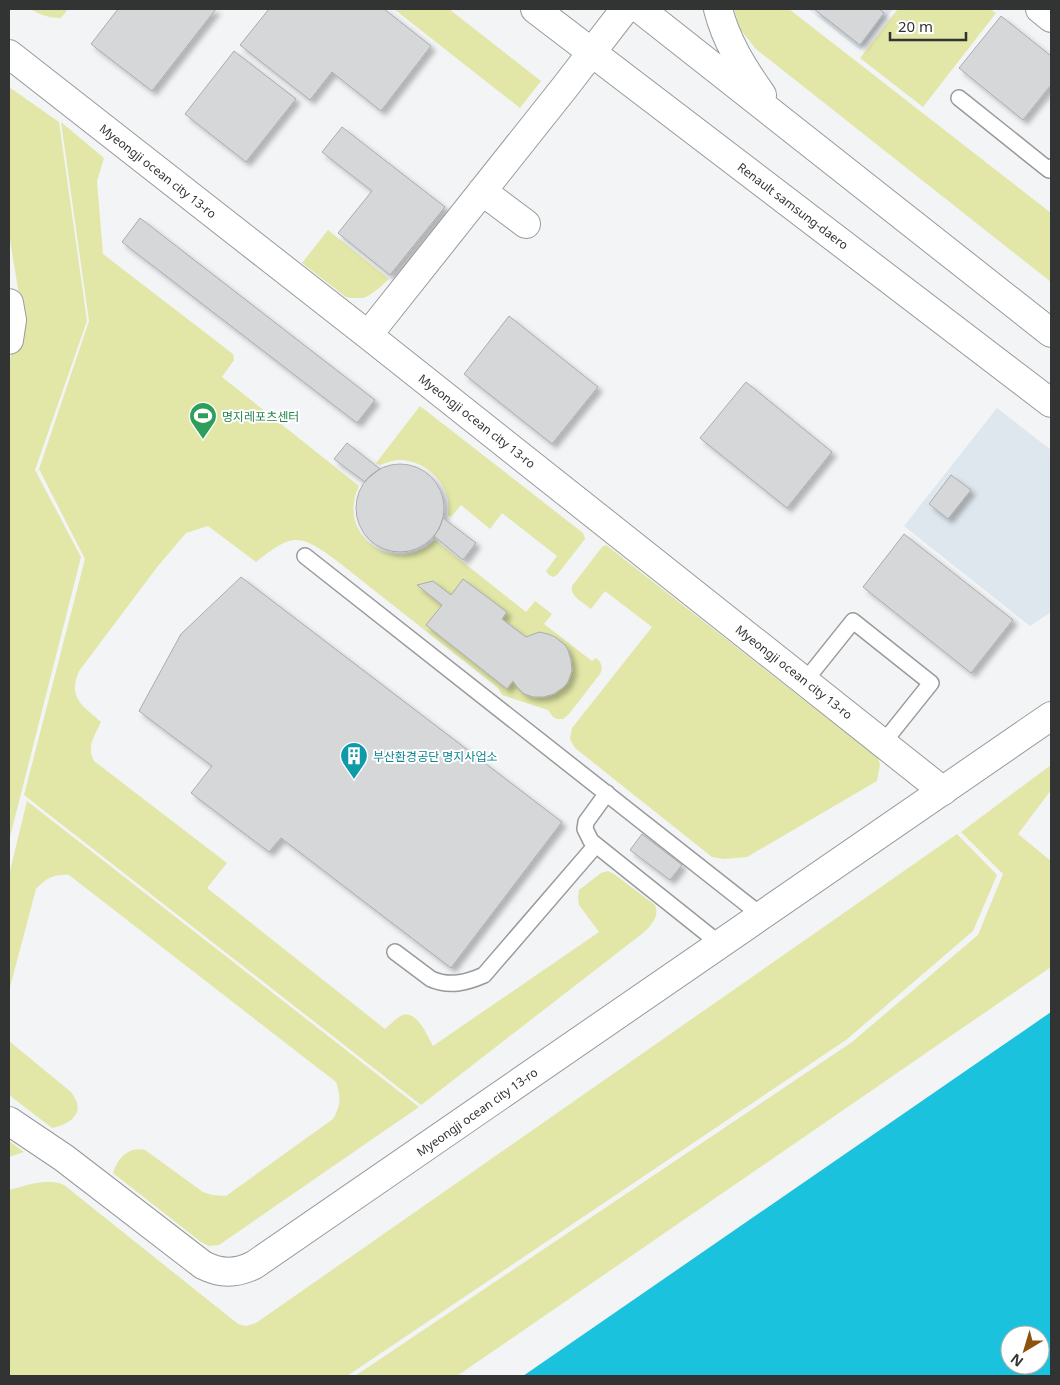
<svg xmlns="http://www.w3.org/2000/svg" width="1060" height="1385" font-family="'Noto Sans','Noto Sans KR',sans-serif">
<defs>
<filter id="shadow"><feDropShadow dx="4.5" dy="4.5" stdDeviation="2.5" flood-color="#0004"/></filter>
</defs>
<rect width="100%" height="100%" fill="#f2f4f6"/>
<path fill="#dee7ee" d="M808,9H893L860,50Z
M997,408L1051,450V612L1030,626L904,526Z"/>
<path fill="#e2e7a7" d="M30,9H68L61,18C49,18 41,15 30,9Z
M394,9H449L541,81L520,108Z
M734,9H789L1051,213V282L756,49L740,29Z
M898,9H990L996,13L923,107L860,58Z
M9,87L59,122L87,321L35,470L81,557L9,841V361L23,319L9,234Z
M61,122L104,158L97,181L103,254L233,354L234,360L222,377L359,486C335,536 395,578 435,540L526,612L535,601L552,614L544,624L592,661L596,658C602,662 603,668 600,674L569,714L563,719H557L553,717L548,710L502,695L498,688L337,561C299,533 293,533 256,562L208,526L186,533L158,566L79,671C67,698 83,706 101,722C95,735 86,747 94,761L227,863L207,888L385,1029C390,1025 395,1019 401,1016C416,1008 427,1035 433,1046L599,932L579,905L578,899L579,890L601,873L608,871L614,874L655,905C660,916 651,926 643,933L421,1105L24,795L85,559L39,469L89,321Z
M328,230L389,279L378,289L368,296L363,298H352L346,297L302,263Z
M420,406L583,533L585,539L557,575L553,577L549,575L546,571L557,556L502,513L490,529L461,505L451,517L448,515C453,486 427,460 399,460C393,460 386,463 380,465L376,463Z
M606,545L878,758L880,765L877,781L747,857L724,859L712,857L575,748L570,739L572,728L652,627L605,591L591,609C583,602 570,597 572,586L602,547Z
M1051,765V790L1018,834L1051,861V967L457,1376H355L852,1042L978,935L1003,874L961,832Z
M27,801L419,1107L219,1245L209,1246L201,1242L113,1173C118,1157 129,1146 145,1150L203,1192L212,1195L226,1196L333,1119C341,1106 341,1096 336,1082L69,875C55,874 46,878 36,889L9,991V875Z
M957,834L997,875L973,931L846,1040L347,1376H9V1190C26,1186 47,1177 64,1185L238,1324L246,1326L256,1323Z
M9,1041L71,1092C73,1095 76,1099 77,1103C81,1118 64,1126 52,1128L9,1095Z
M9,1141L24,1152L9,1157Z"/>
<path fill="#1bc2dd" fill-rule="evenodd" d="M1051,1012V1376H523ZM1010,1335H1040V1365H1010Z"/>
<path fill="#d5d7d9" stroke="#aaacae" filter="url(#shadow)" d="M118,9H216L152,91L91,44Z
M269,9H384L431,46L381,111L332,72L310,100L240,45Z
M814,9H879L884,13L860,45Z
M1001,16L1051,56V85L1023,120L959,68Z
M234,51L296,99L246,162L185,114Z
M342,127L445,207L390,275L338,233L372,191L322,152Z
M140,218L375,400L357,423L122,242Z
M509,316L598,387L552,444L464,374Z
M746,382L832,452L787,508L700,438Z
M347,443L380,469L367,479L365,482L334,459Z
M356 508a44 44 0 1 1 88 0a44 44 0 1 1-88 0Z
M951,475L971,490L948,519L929,504Z
M443,518L476,543L463,560L434,536L439,529Z
M904,534L1013,620L971,673L863,587Z
M241,577L562,822L451,968L281,838L269,852L191,793L212,766L139,711L181,634Z
M463,579L507,612L502,619L526,637L539,632L548,634L555,637L565,645L568,650L571,660L572,671L568,682L564,687L554,694L544,697H533L524,694L517,687L513,681L507,689L426,625L442,605L417,585L433,581L451,595Z
M642,834L682,865L670,880L630,850Z"/>
<g fill="none" stroke-linecap="round" stroke-linejoin="round">
<defs>
<path id="service" d="M959,98L1049,170L1051,167
M305,556L762,916
M805,681L853,621L931,683L883,743
M607,793L586,822L585,829L591,841L720,944
M395,952L431,979C449,987 466,983 484,975L596,845"/>
<path id="minor" d="M1040,9L1051,18
M9,54L368,335L943,791
M482,191L526,224
M9,303L12,320L9,340
M368,335L565,87L625,9"/>
<path id="tertiary" d="M9,1121L64,1158L203,1265C221,1274 236,1274 254,1265L1051,716"/>
<path id="secondary" d="M535,9L1051,403
M640,9L1051,333
M718,9C726,41 743,68 762,95"/>
</defs>
<use href="#service" stroke="#989a9b" stroke-width="18"/>
<use href="#minor" stroke="#989a9b" stroke-width="30"/>
<use href="#tertiary" stroke="#989a9b" stroke-width="30"/>
<use href="#secondary" stroke="#989a9b" stroke-width="30"/>
<use href="#service" stroke="#fff" stroke-width="15"/>
<use href="#minor" stroke="#fff" stroke-width="28"/>
<use href="#tertiary" stroke="#fff" stroke-width="28"/>
<use href="#secondary" stroke="#fff" stroke-width="28"/>
</g>
<defs>
<symbol id="stadium-pin" viewBox="-11 -11 22 30"><path d="M0 17L-7.5 6A9.5 9.5 0 1 1 7.5 6Z" fill="#2e9e5b" stroke="#fff"/><path d="M0-5a6.5 5 0 1 0 0 10a6.5 5 0 1 0 0-10ZM-3.5-1.8h7v3.6h-7Z" fill="#fff"/></symbol>
<symbol id="building-pin" viewBox="-11 -11 22 30"><path d="M0 17L-7.5 6A9.5 9.5 0 1 1 7.5 6Z" fill="#0f9aa8" stroke="#fff"/><path d="M-4-6H4V6H1V3H-1V6H-4ZM-2.5-4.3h1.7v1.8h-1.7ZM.8-4.3h1.7v1.8H.8ZM-2.5-1h1.7V.8h-1.7ZM.8-1h1.7V.8H.8Z" fill="#fff"/></symbol>
</defs>
<g fill-rule="evenodd">
<use href="#stadium-pin" x="187" y="400" width="32" height="43"/>
<use href="#building-pin" x="338" y="740" width="32" height="43"/>
</g>
<g text-anchor="middle" dominant-baseline="central" stroke-width="4" stroke-linejoin="round" paint-order="stroke">
<g font-size="12" fill="#323333" stroke="#fff">
<text transform="translate(158 171) rotate(38)">Myeongji ocean city 13-ro</text>
<text transform="translate(793 206) rotate(37)">Renault samsung-daero</text>
<text transform="translate(477 421) rotate(38)">Myeongji ocean city 13-ro</text>
<text transform="translate(794 672) rotate(38)">Myeongji ocean city 13-ro</text>
<text transform="translate(477 1112) rotate(-35)">Myeongji ocean city 13-ro</text>
</g>
<g font-size="12" fill="#27864d" stroke="#fff" text-anchor="start">
<text x="222" y="416">명지레포츠센터</text>
</g>
<g font-size="12" fill="#0d838f" stroke="#fff" text-anchor="start">
<text x="373" y="756">부산환경공단 명지사업소</text>
</g>
</g>
<rect width="1060" height="1385" fill="none" stroke="#323333" stroke-width="20"/>
<g transform="translate(1025 1350) rotate(218)"><circle r="24" fill="#ffffff" stroke="#adadad"/>
<path d="M0-4L9 19L0 12L-9 19Z" fill="#8c520e"/>
<text y="-8" font-size="14" font-weight="bold" text-anchor="middle" fill="#323333">N</text>
</g>
<path d="M890 32v8h76v-8" fill="none" stroke="#323333" stroke-width="2.5"/>
<text x="898" y="32" font-size="15" fill="#323333" stroke="#ffffff" stroke-width="4" paint-order="stroke">20 m</text>
</svg>
